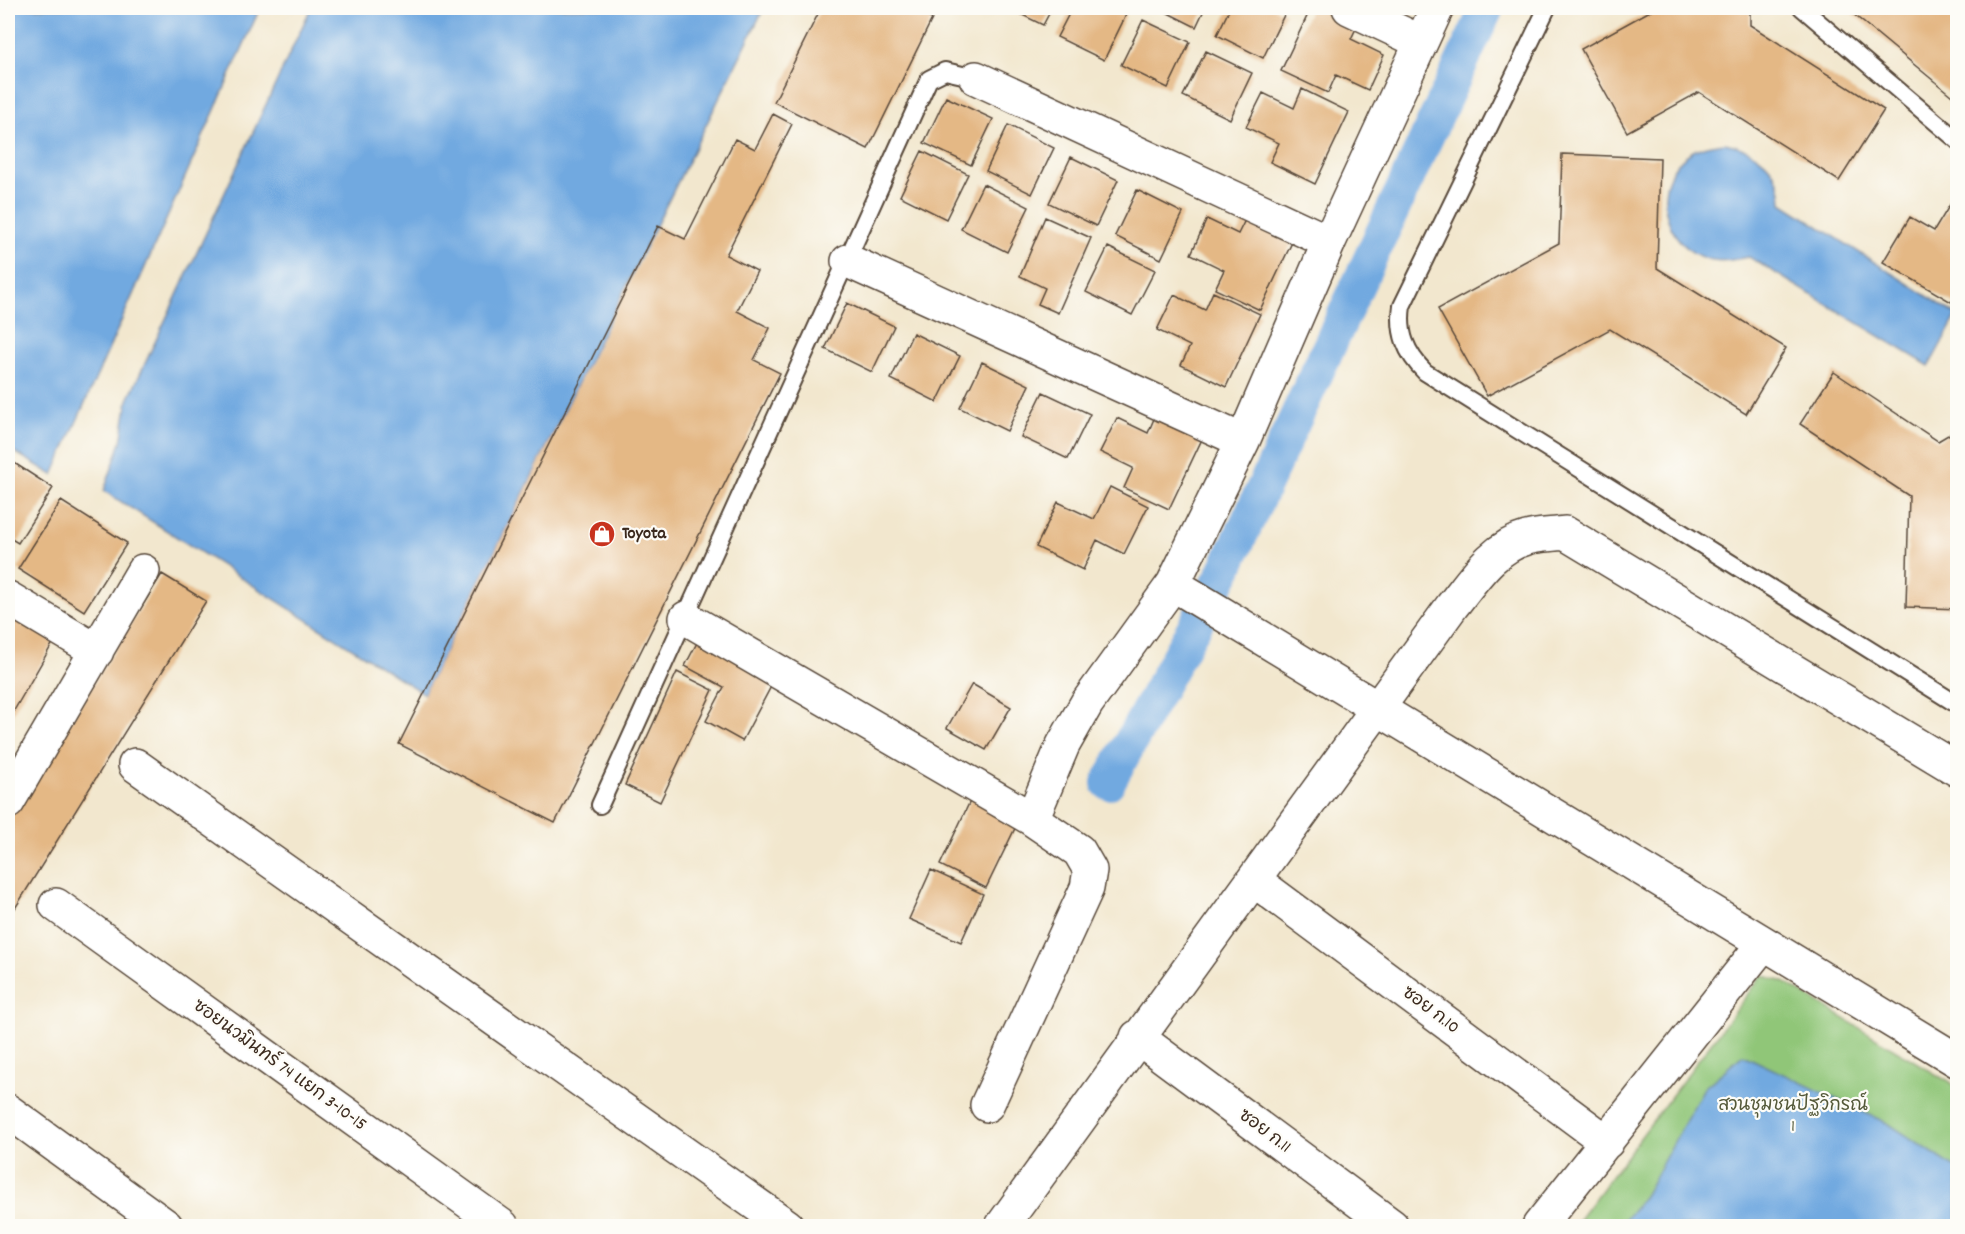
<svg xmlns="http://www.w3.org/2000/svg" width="1965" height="1234" font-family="Dekko,'Playpen Sans Thai',sans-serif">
<rect width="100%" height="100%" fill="#fdfcf7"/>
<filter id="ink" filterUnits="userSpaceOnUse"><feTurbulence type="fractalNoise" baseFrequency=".0167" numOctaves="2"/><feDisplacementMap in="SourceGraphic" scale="12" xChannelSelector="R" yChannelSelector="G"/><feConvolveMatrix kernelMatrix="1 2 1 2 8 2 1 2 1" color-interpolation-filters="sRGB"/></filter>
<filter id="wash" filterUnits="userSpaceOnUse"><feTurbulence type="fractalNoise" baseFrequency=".008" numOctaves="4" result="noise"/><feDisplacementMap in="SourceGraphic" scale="24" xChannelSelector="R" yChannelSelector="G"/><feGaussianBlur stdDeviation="1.35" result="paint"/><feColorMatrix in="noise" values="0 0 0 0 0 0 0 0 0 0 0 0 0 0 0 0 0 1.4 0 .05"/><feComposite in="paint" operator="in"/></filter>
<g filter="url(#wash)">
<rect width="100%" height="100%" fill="#f2e7ce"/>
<path fill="#90c678" stroke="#66784b" stroke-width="1.5" d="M1762,975L1784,982L1957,1087V1226H1574Z"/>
<path fill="#71a9e0" stroke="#566a7f" stroke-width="1.5" d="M8,8H260L53,475L8,448Z
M311,8H764L424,694L104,491L121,442L128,400Z
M1725,143C1757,149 1781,168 1782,203L1957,315L1929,366L1749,257C1735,259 1722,263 1708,259C1662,247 1648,179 1690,153C1701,146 1712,145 1725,143Z
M1743,1055L1889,1124L1957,1169V1226H1620L1644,1196L1704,1088Z"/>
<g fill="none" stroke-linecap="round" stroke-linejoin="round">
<path stroke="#71a9e0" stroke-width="34" d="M1108,783L1222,576L1487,8"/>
</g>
<g id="blocks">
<path fill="#e4b885" d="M821,8H909L932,19L868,149L774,102Z
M953,8H971L967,14Z
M1008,8H1052L1043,25Z
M1072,8H1111L1126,15L1104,60L1057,37Z
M1158,8H1205L1196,27Z
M1230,8H1274L1285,13L1263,58L1217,35Z
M1311,8H1333L1360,20L1351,39L1384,55L1368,90L1336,75L1328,93L1281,71Z
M1652,8H1750V25L1884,110L1839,181L1699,92L1627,132L1581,49L1652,10Z
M1846,8H1958V101Z
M1143,20L1190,42L1168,88L1121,65Z
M1206,51L1252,73L1230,119L1183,96Z
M1302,89L1349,112L1315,184L1270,162L1279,143L1246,127L1263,93L1294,108Z
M946,97L993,119L971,165L924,143Z
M773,114L792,124L726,255L757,271L737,311L770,328L754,360L780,373L555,823L399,744L658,226L685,239L735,139L755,149Z
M1008,125L1054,148L1032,194L986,171Z
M922,151L968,174L946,219L900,196Z
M1562,154L1660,158L1657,268L1786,348L1746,414L1610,329L1487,396L1438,309L1559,243Z
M1071,157L1118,180L1096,226L1049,203Z
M983,184L1029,207L1007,252L961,229Z
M1137,190L1183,213L1161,259L1115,236Z
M1954,198L1958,200V306L1883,262L1910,217L1934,231Z
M1247,216L1294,238L1260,310L1215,289L1224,270L1191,254L1207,219L1238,234Z
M1045,217L1091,238L1058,313L1038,304L1045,288L1020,276Z
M1108,247L1155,270L1132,315L1086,292Z
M1213,292L1260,314L1226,387L1181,365L1190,346L1157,330L1174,295L1205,310Z
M847,303L894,326L872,372L825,349Z
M913,333L960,356L937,402L891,379Z
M982,362L1029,385L1007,431L960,408Z
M1834,372L1938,441L1958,429V609L1906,607L1909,496L1800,424Z
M1043,392L1090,414L1068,459L1021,437Z
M1156,414L1203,437L1169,509L1124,488L1133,468L1100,452L1117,418L1148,433Z
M8,459L53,488L18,543L8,537Z
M1110,487L1148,506L1124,554L1097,540L1083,570L1036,547L1058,502L1094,519Z
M61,501L127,543L84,611L18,569Z
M162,574L206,601L14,910L8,906V822Z
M8,613L54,641L8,721Z
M700,637L776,677L742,741L706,721L724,687L685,666Z
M677,672L713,690L660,802L625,785Z
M972,684L1011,707L986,750L947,728Z
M972,797L1019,820L986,888L940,865Z
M931,870L983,894L961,942L909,919Z"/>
</g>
</g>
<g filter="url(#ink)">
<use href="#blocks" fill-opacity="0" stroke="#564638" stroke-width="1.5"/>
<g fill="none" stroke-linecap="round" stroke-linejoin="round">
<defs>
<path id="lane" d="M1547,8L1402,306C1398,333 1406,353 1425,372L1958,705
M1802,8L1958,141
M600,805L929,79L945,71L976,78"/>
<path id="street" d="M1349,8L1421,42
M976,78L1329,242
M848,261L1243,441
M1173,584L1958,1061
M8,598L97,651
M686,618L1032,819L1079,851L1090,870L1087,888L987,1105
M135,765L787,1226
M8,802L143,571
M1032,819L1063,745L1087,703L1173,584L1243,441L1329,242L1437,8
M1254,880L1607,1142
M56,905L502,1226
M1137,1037L1392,1226
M8,1111L166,1226
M1002,1226L1452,606C1473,580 1493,547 1527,538C1539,534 1553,535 1565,533L1958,770
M1539,1226L1764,943"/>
</defs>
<use href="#lane" stroke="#564638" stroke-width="20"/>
<use href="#street" stroke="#564638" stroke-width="36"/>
<use href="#lane" stroke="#fff" stroke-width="16"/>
<use href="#street" stroke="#fff" stroke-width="33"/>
</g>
</g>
<defs>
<symbol id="shop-disc" viewBox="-11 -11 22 22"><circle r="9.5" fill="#c8321e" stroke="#fdfcf7"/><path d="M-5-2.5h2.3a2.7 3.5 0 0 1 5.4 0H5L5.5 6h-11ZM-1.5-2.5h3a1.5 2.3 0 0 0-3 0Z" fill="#fff"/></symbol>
</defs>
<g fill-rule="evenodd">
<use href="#shop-disc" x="587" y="519" width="30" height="30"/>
</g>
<g text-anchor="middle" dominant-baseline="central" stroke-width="4.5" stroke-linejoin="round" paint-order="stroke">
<g font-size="18" font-weight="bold" fill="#3b2a1e" stroke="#fdfcf7" text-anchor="start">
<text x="622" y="534">Toyota</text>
</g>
<g font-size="18" fill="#3b2a1e" stroke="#fdfcf7">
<text transform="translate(1430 1011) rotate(37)">ซอย ก.10</text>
<text transform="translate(279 1066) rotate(36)">ซอยนวมินทร์ 74 แยก 3-10-15</text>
<text transform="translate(1264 1132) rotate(37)">ซอย ก.11</text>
</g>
<g font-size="18" fill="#545939" stroke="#fdfcf7">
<text x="1793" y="1106">สวนชุมชนปัฐวิกรณ์<tspan x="1793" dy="21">1</tspan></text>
</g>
</g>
<rect width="1965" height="1234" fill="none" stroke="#fdfcf7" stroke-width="30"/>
</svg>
